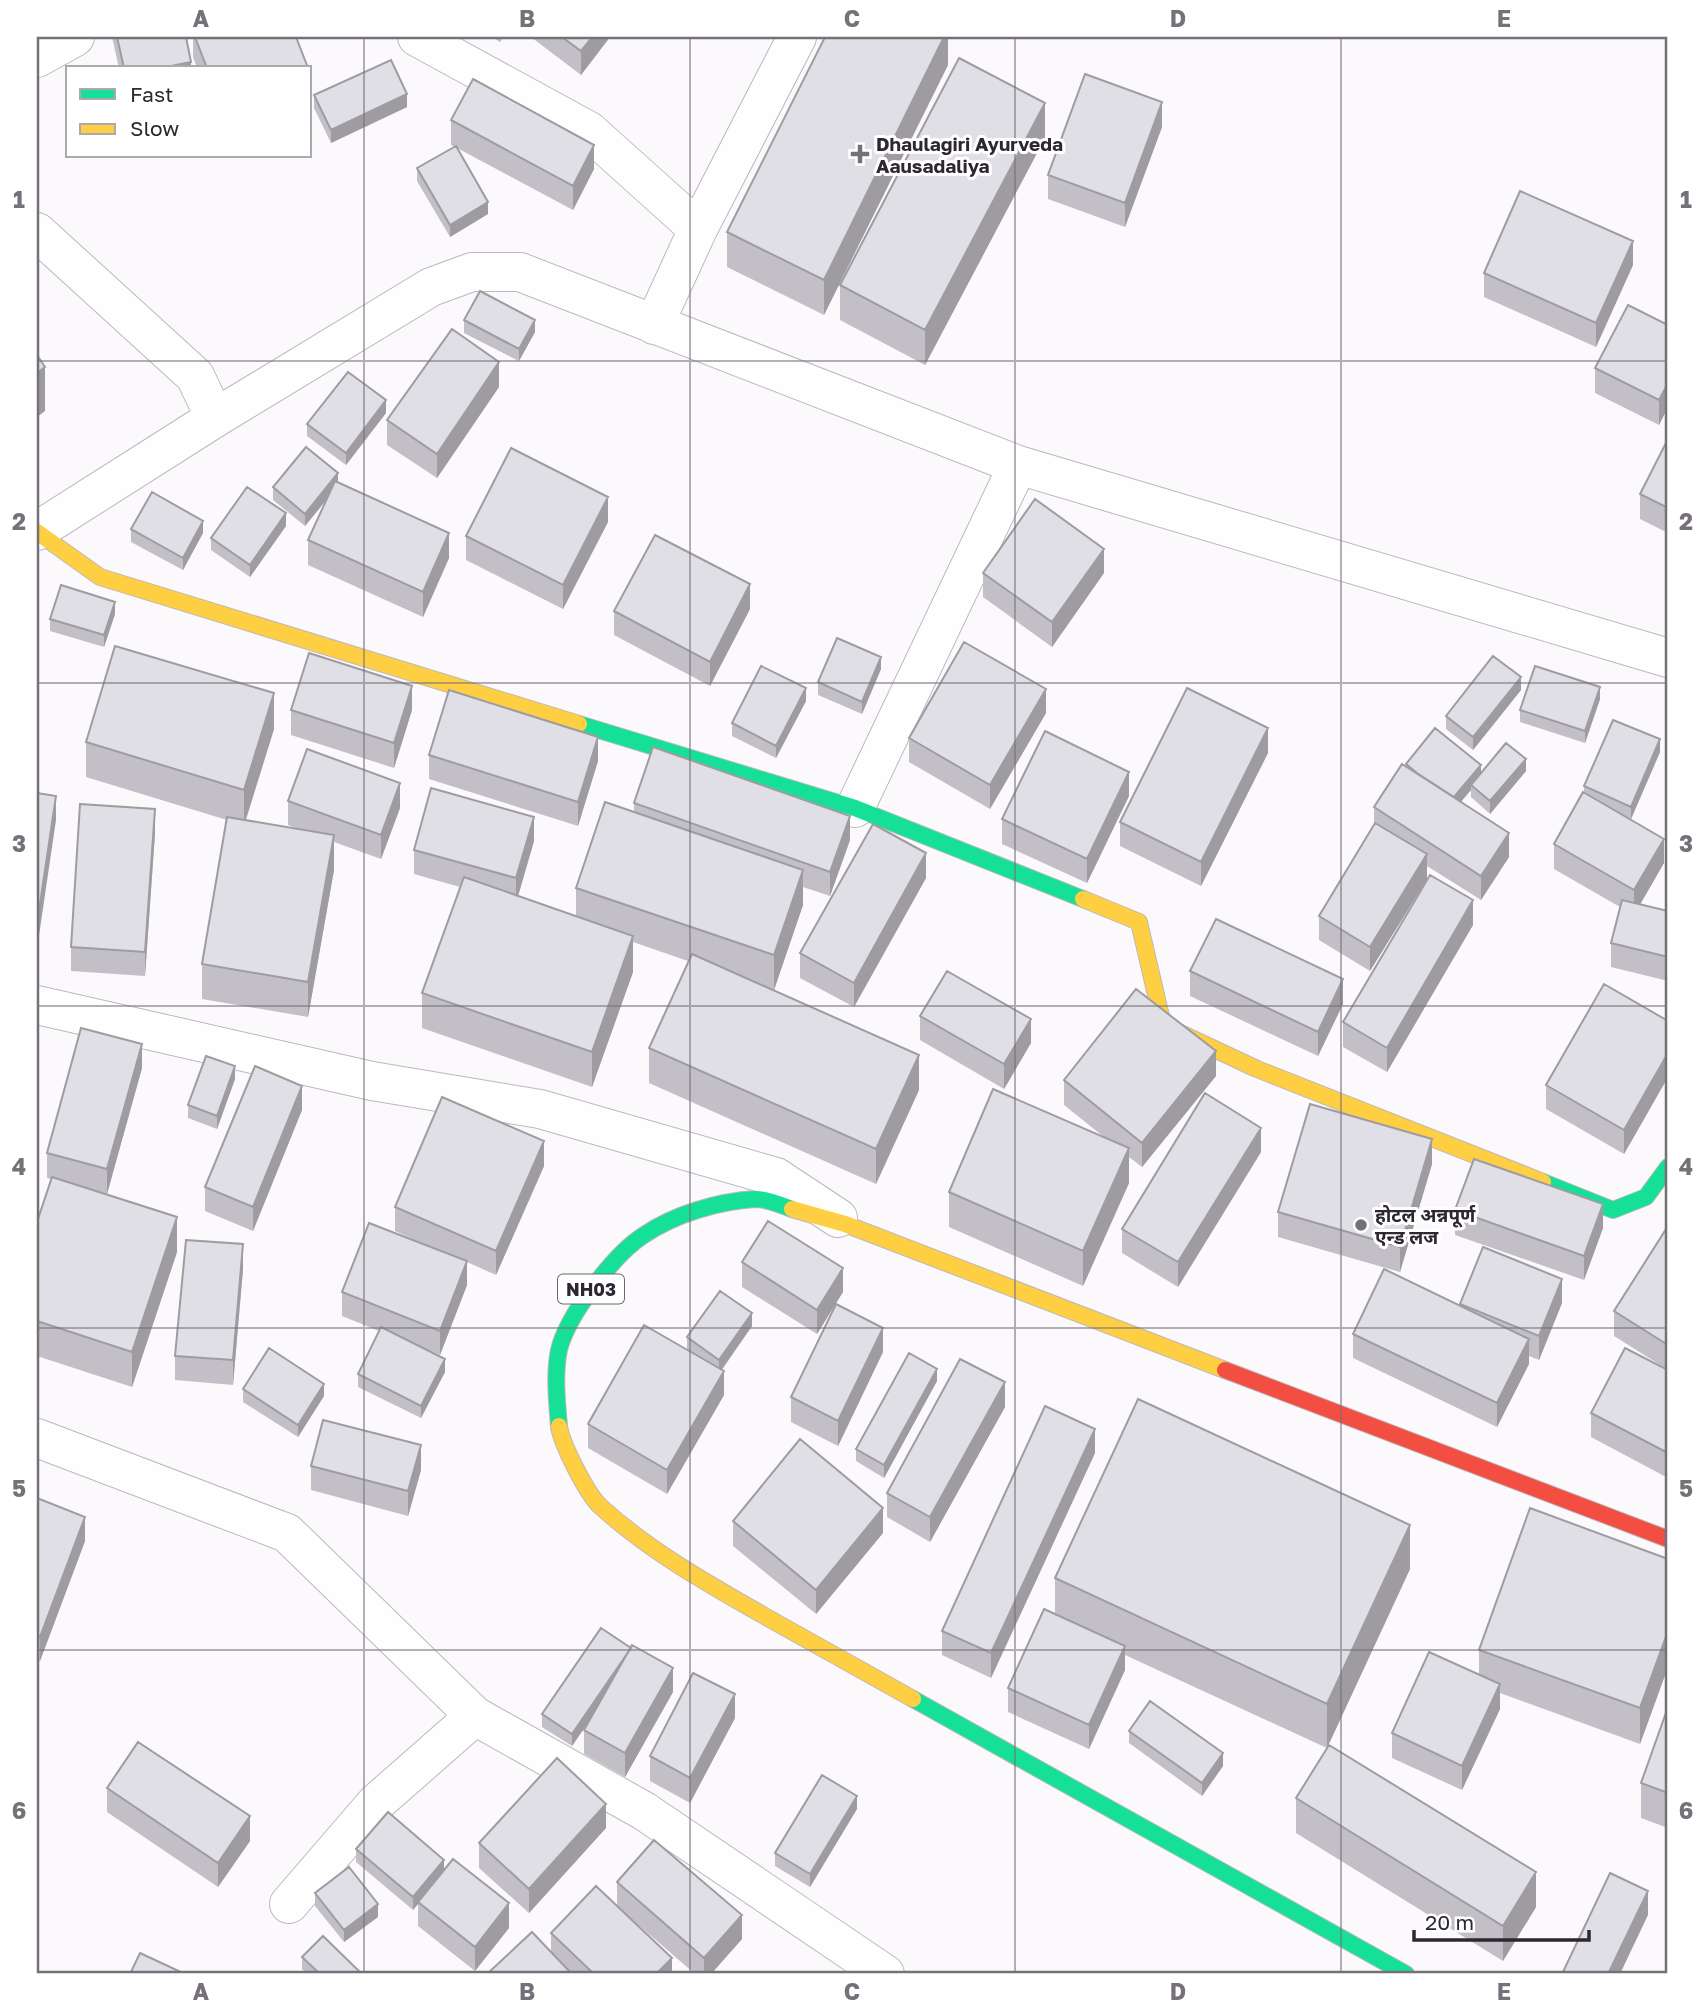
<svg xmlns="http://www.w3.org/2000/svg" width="1705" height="2011" font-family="'Golos Text','Noto Sans Devanagari',sans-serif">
<rect width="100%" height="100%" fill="#fbf9fc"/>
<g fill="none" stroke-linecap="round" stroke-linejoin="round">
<defs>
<path id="street" d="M417,37L589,131L698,229
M37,58L75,37
M37,232L195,376L215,418
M654,325L698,229L797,37
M37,531L215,418L431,287L472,272H520L1018,465L1668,658
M855,808L1018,465
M37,1005L372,1081L540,1109L776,1177L838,1218
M37,1438L287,1533L475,1716
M289,1904L376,1803L475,1716L644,1811L885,1974"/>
<path id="fast" d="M579,724L855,808L1083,899
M1543,1182L1613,1210L1646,1197L1668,1167
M559,1426C557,1402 554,1374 559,1350C567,1316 614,1254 644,1235C675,1214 719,1201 756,1199C768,1199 781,1205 792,1209
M913,1699L1406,1974"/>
<path id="slow" d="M37,532L100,577L579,724
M1083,899L1139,922L1163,1025L1257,1069L1543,1182
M792,1209L845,1224L1225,1370
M559,1426C561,1443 587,1494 600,1506C649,1551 710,1585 768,1618C816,1645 864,1672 913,1699"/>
<path id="jam" d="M1225,1370L1668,1539"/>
</defs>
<use href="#street" stroke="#bcb8bd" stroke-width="40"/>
<use href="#fast" stroke="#bcb8bd" stroke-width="18"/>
<use href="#slow" stroke="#bcb8bd" stroke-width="18"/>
<use href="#jam" stroke="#bcb8bd" stroke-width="18"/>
<use href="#street" stroke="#fefeff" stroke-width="38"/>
<use href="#fast" stroke="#16e098" stroke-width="16"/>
<use href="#slow" stroke="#ffcf43" stroke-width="16"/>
<use href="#jam" stroke="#f24e42" stroke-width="16"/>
</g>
<path fill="#c2c0c6" d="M112,37H186L191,68H119Z
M193,37H296L308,68H197L193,57Z
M492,37H504L500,42Z
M531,37H610L581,75Z
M948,37V65L824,315L727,267V232Z
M314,95L407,107L331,143L314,108Z
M451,120L594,169L573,210L457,148L488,214L450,237L417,181V168L455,147L451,145Z
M1162,127L1125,227L1048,199V175Z
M1045,138L925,365L840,320V285Z
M1633,265L1596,347L1484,297V273Z
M464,320L535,332L519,361L464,333Z
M1668,325V407L1659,425L1595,393V368Z
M499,387L437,478L387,445V420Z
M386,413L346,465L307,436V424Z
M1668,439V533L1640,519V494Z
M338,483L449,558L423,617L308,565V540L325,502L305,526L273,500V487Z
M608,522L563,609L466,560V536Z
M286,526L250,577L211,550V538Z
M131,529L203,533L183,570L131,542Z
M983,573H1104L1052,647L983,597Z
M750,609L710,686L614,635V611Z
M115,614L104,647L50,631V619Z
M881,669L862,714L818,695V682Z
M1521,690L1473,750L1446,729V716Z
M1600,699L1585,743L1520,722V710Z
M806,701L776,758L732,736V723Z
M291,710H412L394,768L291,735Z
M1046,713L990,809L909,762V738Z
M274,729L246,820L298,829L288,825V801L400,808L381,859L334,842V870L308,1017L202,999V964L227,820L86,777V742Z
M1660,752L1631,819L1625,816L1664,863L1640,904L1668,911V981L1611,967V943L1620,907L1554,869V844L1584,793V786Z
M1268,753L1201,886L1120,846V822Z
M429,755L598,761L578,826L429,779Z
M1406,764L1481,773L1526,771L1490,814L1471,797V790L1461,802L1509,857L1481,900L1427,866V879L1370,971L1319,940V916L1374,824V807L1406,766Z
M1129,796L1087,883L1002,844V819Z
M634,803L850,840L830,896L803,887V905L774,990L919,1090L876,1184L649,1083V1048L688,961L633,942V972L592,1087L422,1028V993L460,887L414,874V850L534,841L518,896L576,916V888L634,812Z
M155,833L145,976L71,971V947Z
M926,878L854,1007L800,978V953Z
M1473,925L1387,1072L1343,1047V1022Z
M1190,971L1343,1004L1318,1056L1190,996Z
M920,1016L1031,1043L1004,1089L920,1040Z
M1668,1021V1077L1624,1154L1546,1109V1085Z
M142,1068L107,1194L94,1190L177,1252L132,1387L37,1356V1222L51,1179L47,1178V1153Z
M1216,1076L1142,1167L1129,1157V1183L1083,1286L949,1227V1192L1104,1137L1064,1105V1080Z
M235,1079L217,1129L188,1118V1105Z
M302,1110L253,1231L205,1211V1187Z
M1261,1152L1178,1287L1122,1253V1229Z
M1432,1164L1400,1272L1278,1237V1212Z
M544,1166L496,1275L467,1262V1285L440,1355L428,1350L445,1372L421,1418L358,1387V1374L379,1331L342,1316V1292L430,1247L395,1231V1207Z
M1455,1210L1603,1228L1584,1280L1455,1235Z
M1668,1226V1370L1614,1336V1311Z
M742,1262L843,1292L817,1334L742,1287Z
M243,1269L233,1385L175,1380V1356Z
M1562,1303L1539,1360L1529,1356V1364L1497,1427L1353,1358V1334L1460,1306V1304Z
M752,1326L722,1370L724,1395L667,1494L588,1448V1424L687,1350V1337Z
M883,1352L838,1446L791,1422V1397Z
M1668,1370V1478L1591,1437V1413Z
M937,1381L884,1478L856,1461V1449Z
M243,1389L324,1396L298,1437L243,1402Z
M1005,1407L930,1542L887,1517V1493Z
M1095,1453L991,1678L942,1655V1631Z
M311,1466L421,1470L408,1516L311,1490Z
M37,1498L85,1541L40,1661L37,1660Z
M733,1521L883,1533L816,1614L733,1546Z
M1668,1559V1667L1640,1744L1500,1693V1709L1462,1790L1392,1758V1733L1479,1675V1650Z
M1410,1569L1328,1746L1536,1907L1503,1961L1296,1833V1798L1327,1748L1125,1655V1670L1089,1749L1008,1712V1688L1055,1614V1578Z
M673,1692L625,1777L584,1754V1730L588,1722L572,1746L542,1727V1714Z
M1668,1707V1828L1641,1818V1783Z
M735,1718L690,1803L650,1781V1756Z
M1129,1731L1223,1766L1202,1796L1129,1743Z
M107,1788L250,1841L218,1887L107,1812Z
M857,1809L810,1887L775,1866V1853Z
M606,1828L529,1913L479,1868V1843Z
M356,1849L444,1870L509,1928L475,1971L418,1926V1904L413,1910L356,1862Z
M617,1882L742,1939L711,1974H695L627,1915L672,1974H487L551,1952V1933L617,1906Z
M315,1893L378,1917L344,1942L315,1906Z
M302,1957L362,1974H307L302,1969Z"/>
<path fill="#9e9ca1" d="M592,37H610L581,75V51Z
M944,37H948V65L824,315V280Z
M191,62V68H161Z
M407,94V107L331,143V130Z
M1162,102V127L1125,227V203Z
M1045,103V138L925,365V330Z
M594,145V169L573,210V186Z
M488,202V214L450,237V225Z
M1633,241V265L1596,347V323Z
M535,320V332L519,361V349Z
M499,362V387L437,478V454Z
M45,367V411L37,417V373Z
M1668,383V407L1659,425V400Z
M386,400V413L346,465V453Z
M338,473V485L305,526V514Z
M608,497V522L563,609V585Z
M286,513V526L250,577V565Z
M203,521V533L183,570V558Z
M449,533V558L423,617V592Z
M1104,549V573L1052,647V622Z
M750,584V609L710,686V662Z
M115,602V614L104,647V635Z
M881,657V669L862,714V702Z
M1521,677V690L1473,750V737Z
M412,686V710L394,768V743Z
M1600,687V699L1585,743V731Z
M806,688V701L776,758V746Z
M1046,689V713L990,809V785Z
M274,693V729L244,825V790Z
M1268,728V753L1201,886V862Z
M598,737V761L578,826V802Z
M1660,739V752L1631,819V807Z
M1526,759V771L1490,814V801Z
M1481,765V778L1471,785V790L1451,813V801Z
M1129,772V796L1087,883V859Z
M400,783V808L381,859V835Z
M56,796V820L37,949V924Z
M155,809V833L145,976V952Z
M850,816V840L830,896V872Z
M534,817V841L516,903V878Z
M1509,833V857L1481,900V876Z
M334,835V870L308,1017V982Z
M1664,839V863L1634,915V890Z
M926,853V878L854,1007V983Z
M1427,854V879L1370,971V947Z
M803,870V905L774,990V955Z
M1473,900V925L1387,1072V1048Z
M633,936V972L592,1087V1052Z
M1343,979V1004L1318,1056V1032Z
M1031,1019V1043L1004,1089V1064Z
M142,1044V1068L107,1194V1169Z
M1216,1051V1076L1142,1167V1143Z
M1668,1053V1077L1624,1154V1130Z
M919,1055V1090L876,1184V1149Z
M235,1066V1079L217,1129V1116Z
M302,1086V1110L253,1231V1207Z
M1261,1128V1152L1178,1287V1262Z
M1432,1139V1164L1400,1272V1247Z
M544,1141V1166L496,1275V1251Z
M1129,1148V1183L1083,1286V1251Z
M1603,1204V1228L1584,1280V1256Z
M177,1217V1252L132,1387V1352Z
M243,1244V1269L233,1385V1360Z
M467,1261V1285L440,1355V1331Z
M843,1268V1292L817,1334V1310Z
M1562,1279V1303L1539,1360V1336Z
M752,1313V1326L719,1373V1360Z
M883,1328V1352L838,1446V1421Z
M1529,1339V1364L1497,1427V1403Z
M445,1359V1372L421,1418V1406Z
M937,1369V1381L884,1478V1465Z
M724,1371V1395L667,1494V1470Z
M1005,1382V1407L930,1542V1517Z
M324,1384V1396L298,1437V1425Z
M1095,1429V1453L991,1678V1653Z
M421,1445V1470L408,1516V1491Z
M883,1508V1533L816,1614V1590Z
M85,1517V1541L40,1661V1637Z
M1410,1525V1569L1327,1748V1704Z
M1668,1631V1667L1640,1744V1708Z
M1125,1646V1670L1089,1749V1725Z
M631,1648V1661L572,1746V1734Z
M673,1668V1692L625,1777V1753Z
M1500,1684V1709L1462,1790V1766Z
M735,1694V1718L690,1803V1778Z
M1223,1753V1766L1202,1796V1783Z
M857,1796V1809L810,1887V1874Z
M606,1804V1828L529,1913V1889Z
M250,1816V1841L218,1887V1863Z
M444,1860V1873L413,1910V1897Z
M1536,1872V1907L1503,1961V1926Z
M1648,1891V1915L1620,1974H1608Z
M509,1903V1928L475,1971V1947Z
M378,1904V1917L344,1942V1930Z
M742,1915V1939L711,1974H704V1958Z
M672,1958V1974H656Z"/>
<path fill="#e1dfe6" stroke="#9e9ca1" stroke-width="2" d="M117,37H186L191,62L161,68H124Z
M195,37H296L308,68H207Z
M562,37H592L581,51Z
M825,37H944L824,280L727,232Z
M959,58L1045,103L925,330L840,285Z
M391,60L407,94L331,130L314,95Z
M1085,74L1162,102L1125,203L1048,175Z
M473,79L594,145L573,186L451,120Z
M456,146L488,202L450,225L417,168Z
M1520,191L1633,241L1596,323L1484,273Z
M480,291L535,320L519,349L464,320Z
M1628,305L1668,325V383L1659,400L1595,368Z
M452,329L499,362L437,454L387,420Z
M37,355L45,367L37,373Z
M348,372L386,400L346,453L307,424Z
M1668,439V508L1640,494Z
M306,447L338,473L305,514L273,487Z
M511,448L608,497L563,585L466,536Z
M335,481L449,533L423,592L308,540Z
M247,487L286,513L250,565L211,538Z
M152,492L203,521L183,558L131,529Z
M1035,499L1104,549L1052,622L983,573Z
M655,535L750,584L710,662L614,611Z
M61,585L115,602L104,635L50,619Z
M837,638L881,657L862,702L818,682Z
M964,642L1046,689L990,785L909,738Z
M115,646L274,693L244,790L86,742Z
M309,653L412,686L394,743L291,710Z
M1493,656L1521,677L1473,737L1446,716Z
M761,666L806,688L776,746L732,723Z
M1535,666L1600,687L1585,731L1520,710Z
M1187,688L1268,728L1201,862L1120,822Z
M449,690L598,737L578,802L429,755Z
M1613,720L1660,739L1631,807L1584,786Z
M1435,728L1481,765L1454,797L1417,773L1406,764Z
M1045,731L1129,772L1087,859L1002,819Z
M1506,743L1526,759L1490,801L1471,785Z
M653,747L850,816L830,872L634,803Z
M307,749L400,783L381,835L288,801Z
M1402,764L1509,833L1481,876L1374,807Z
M431,788L534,817L516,878L414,850Z
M1583,792L1664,839L1634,890L1554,844Z
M37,793L56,796L37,924Z
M605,802L803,870L774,955L576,888Z
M80,804L155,809L145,952L71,947Z
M227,817L334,835L308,982L202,964Z
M1375,823L1427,854L1370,947L1319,916Z
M873,824L926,853L854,983L800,953Z
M1430,875L1473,900L1387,1048L1343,1022Z
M464,877L633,936L592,1052L422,993Z
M1622,900L1668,911V957L1611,943Z
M1216,919L1343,979L1318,1032L1190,971Z
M692,954L919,1055L876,1149L649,1048Z
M947,971L1031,1019L1004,1064L920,1016Z
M1604,984L1668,1021V1053L1624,1130L1546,1085Z
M1136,989L1216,1051L1142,1143L1064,1080Z
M81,1028L142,1044L107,1169L47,1153Z
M206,1056L235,1066L217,1116L188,1105Z
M255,1066L302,1086L253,1207L205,1187Z
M993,1089L1129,1148L1083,1251L949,1192Z
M1205,1093L1261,1128L1178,1262L1122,1229Z
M442,1097L544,1141L496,1251L395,1207Z
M1310,1104L1432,1139L1400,1247L1278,1212Z
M1474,1159L1603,1204L1584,1256L1455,1210Z
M52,1177L177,1217L132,1352L37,1321V1222Z
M768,1221L843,1268L817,1310L742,1262Z
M369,1223L467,1261L440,1331L342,1292Z
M1668,1226V1345L1614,1311Z
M186,1240L243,1244L233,1360L175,1356Z
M1483,1247L1562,1279L1539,1336L1460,1304Z
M1384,1269L1529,1339L1497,1403L1353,1334Z
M720,1291L752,1313L719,1360L687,1337Z
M836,1304L883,1328L838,1421L791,1397Z
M644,1325L724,1371L667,1470L588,1424Z
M381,1327L445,1359L421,1406L358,1374Z
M269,1348L324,1384L298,1425L243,1389Z
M1625,1348L1668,1370V1453L1591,1413Z
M909,1353L937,1369L884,1465L856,1449Z
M960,1359L1005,1382L930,1517L887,1493Z
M1138,1399L1410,1525L1327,1704L1055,1578Z
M1045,1406L1095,1429L991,1653L942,1631Z
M323,1420L421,1445L408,1491L311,1466Z
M800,1439L883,1508L816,1590L733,1521Z
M37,1498L85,1517L40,1637L37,1635Z
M1530,1508L1668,1559V1631L1640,1708L1479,1650Z
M1044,1609L1125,1646L1089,1725L1008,1688Z
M601,1628L631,1648L572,1734L542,1714Z
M632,1645L673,1668L625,1753L584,1730Z
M1429,1652L1500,1684L1462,1766L1392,1733Z
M693,1673L735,1694L690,1778L650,1756Z
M1150,1701L1223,1753L1202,1783L1129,1731Z
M1668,1707V1793L1641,1783Z
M138,1742L250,1816L218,1863L107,1788Z
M1329,1745L1536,1872L1503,1926L1296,1798Z
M557,1758L606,1804L529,1889L479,1843Z
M822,1775L857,1796L810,1874L775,1853Z
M388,1812L444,1860L413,1897L356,1849Z
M654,1840L742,1915L704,1958L617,1882Z
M453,1859L509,1903L475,1947L418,1902Z
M349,1867L378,1904L344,1930L315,1893Z
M1610,1873L1648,1891L1608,1974H1562Z
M596,1886L672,1958L656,1974H594L551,1933Z
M532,1932L572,1974H487Z
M323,1936L362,1974H320L302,1957Z
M140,1953L185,1974H130Z"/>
<path fill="none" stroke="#767078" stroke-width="2" stroke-opacity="0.55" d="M364,37V1974M690,37V1974M1015,37V1974M1341,37V1974M37,361H1668M37,683H1668M37,1006H1668M37,1328H1668M37,1650H1668"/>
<g fill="#767078" stroke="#fff" stroke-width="2.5">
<path d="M856.5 143.5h7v7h7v7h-7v7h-7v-7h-7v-7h7z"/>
<circle cx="1361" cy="1225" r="7"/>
</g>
<g text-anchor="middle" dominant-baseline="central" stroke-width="6" stroke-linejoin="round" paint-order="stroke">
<rect fill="#fff" stroke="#6d686f" stroke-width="2" x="558" y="1274.5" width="66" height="29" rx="5"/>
<g font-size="18" font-weight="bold" fill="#2e2731">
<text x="591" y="1289">NH03</text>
</g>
<g font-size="19" font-weight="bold" fill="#2e2731" stroke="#fff" text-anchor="start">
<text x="876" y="143">Dhaulagiri Ayurveda<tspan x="876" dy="22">Aausadaliya</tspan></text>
<text x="1375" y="1214">होटल अन्नपूर्ण<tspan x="1375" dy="22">एन्ड लज</tspan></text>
</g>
</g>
<rect width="1705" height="2011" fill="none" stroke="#ffffff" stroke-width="77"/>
<rect x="66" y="66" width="245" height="91" fill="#ffffff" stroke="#aba9ad" stroke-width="2"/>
<rect x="80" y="89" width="35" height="10" fill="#16e098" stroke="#aba9ad" stroke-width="2"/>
<text x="130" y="102" font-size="21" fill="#2e2731">Fast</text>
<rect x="80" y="124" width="35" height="10" fill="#ffcf43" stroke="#aba9ad" stroke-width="2"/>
<text x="130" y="136" font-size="21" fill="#2e2731">Slow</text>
<path d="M1414 1930v10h175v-10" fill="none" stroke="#2e2731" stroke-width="3.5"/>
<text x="1425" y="1930" font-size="21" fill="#2e2731" stroke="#ffffff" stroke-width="5" paint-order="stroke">20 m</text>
<rect x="38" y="38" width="1628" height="1934" fill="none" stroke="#767078" stroke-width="2.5"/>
<g font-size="23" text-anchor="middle" font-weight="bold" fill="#767078">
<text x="201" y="27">A</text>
<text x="527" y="27">B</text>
<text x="852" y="27">C</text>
<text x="1178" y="27">D</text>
<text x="1504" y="27">E</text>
<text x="19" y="208">1</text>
<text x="1686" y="208">1</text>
<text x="19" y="530">2</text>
<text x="1686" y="530">2</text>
<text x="19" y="852">3</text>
<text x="1686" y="852">3</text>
<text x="19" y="1175">4</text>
<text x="1686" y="1175">4</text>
<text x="19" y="1497">5</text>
<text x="1686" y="1497">5</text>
<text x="19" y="1819">6</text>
<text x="1686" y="1819">6</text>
<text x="201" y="2000">A</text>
<text x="527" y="2000">B</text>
<text x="852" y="2000">C</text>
<text x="1178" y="2000">D</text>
<text x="1504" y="2000">E</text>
</g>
</svg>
